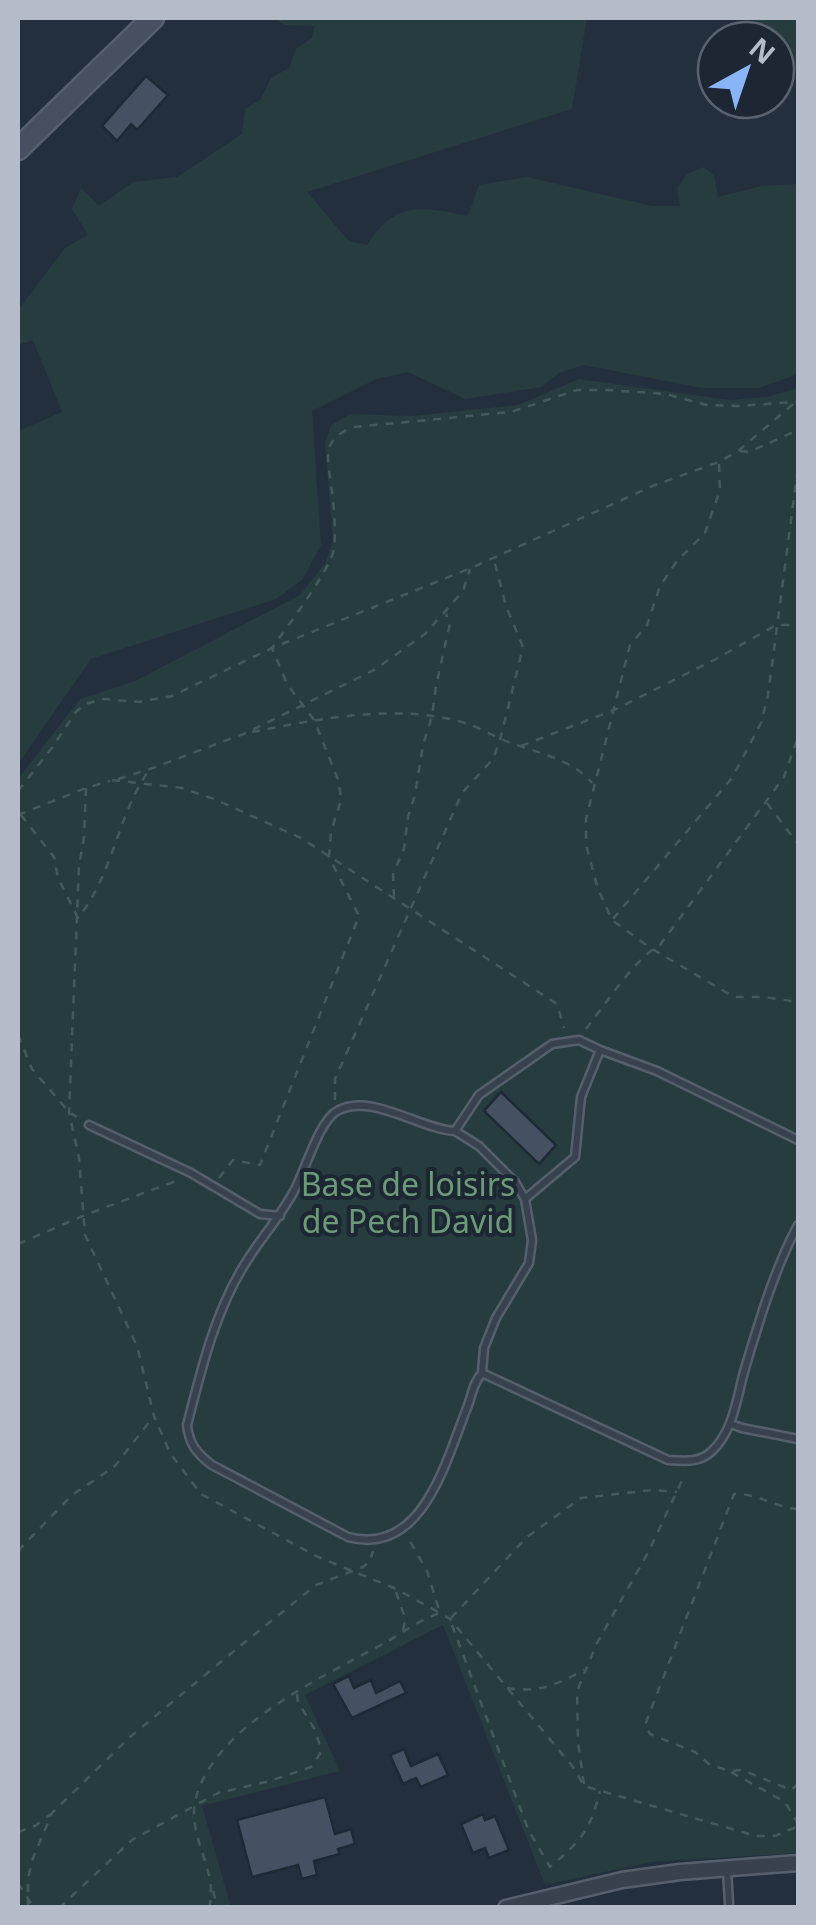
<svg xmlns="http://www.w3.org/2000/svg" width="816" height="1925" font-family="'Noto Sans',sans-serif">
<rect width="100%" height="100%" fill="#242f3e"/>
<path fill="#263c3f" d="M274,18H587L572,109L307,192L349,241L367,245C395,200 422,207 468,216L479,185L527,177L652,206H680L677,188L687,174L704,167L714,176L718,197L762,186L798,184V374L759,388H701L584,365L559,373L541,387L465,399L408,372L376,379L312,411L321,545L303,579L276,599L91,659L18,764V431L62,412L33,340L18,345V310L65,248L88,235L72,209L81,188L99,206L133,182L177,177L242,134L245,109L261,99L271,78L289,68L296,49L312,38L314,26L285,25Z
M756,18H798V70L786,65L776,55V40H762L755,33Z
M579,379L730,400L767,397L798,388V1853L651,1862L545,1885L443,1625L305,1695L340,1771L202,1806L231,1907H18V779L80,699L135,681L300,595L326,562L333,542L325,443L331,425L350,414L412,416L518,405Z"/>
<path fill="#455162" stroke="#1f2835" stroke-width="2.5" d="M146,76L168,95L137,130L131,124L117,141L102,126Z
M501,1092L556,1145L539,1164L484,1111Z
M349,1676L354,1688L371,1680L376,1693L400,1681L406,1693L352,1718L333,1684Z
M404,1749L411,1766L438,1754L448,1775L421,1787L416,1778L403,1784L390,1755Z
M325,1797L335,1834L351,1829L355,1844L338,1849L340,1854L314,1861L317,1875L302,1879L298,1865L252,1877L237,1820Z
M483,1814L485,1820L495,1816L509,1850L489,1858L485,1848L473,1853L461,1824Z"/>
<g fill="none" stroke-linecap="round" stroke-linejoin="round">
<defs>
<path id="lane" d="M600,1050L579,1040L552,1044L479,1095L455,1131L479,1146L515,1182L525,1199L532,1240L529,1263L496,1318L484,1348L482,1373L668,1460C684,1461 700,1463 712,1451C735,1429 737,1394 746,1365C760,1318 775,1268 798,1225
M89,1125L191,1173L260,1214L280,1216
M455,1131C419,1129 371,1092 337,1111C319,1121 305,1171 294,1191C279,1219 259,1240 243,1267C214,1315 201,1371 187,1425C189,1444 197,1454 212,1465L348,1537C423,1557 446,1460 467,1408C472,1395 473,1383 482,1373
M525,1199L575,1157L581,1097L600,1050L657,1071L798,1140
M731,1424L742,1428L798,1439
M727,1870L729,1903"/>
<path id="street" d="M506,1908L622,1880L680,1872L798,1863"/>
<path id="secondary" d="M18,149L153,18"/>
</defs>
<use href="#lane" stroke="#565f6c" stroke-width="11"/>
<use href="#street" stroke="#565f6c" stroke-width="19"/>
<use href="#secondary" stroke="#565f6c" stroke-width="25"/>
<path stroke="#44595c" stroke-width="2.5" stroke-dasharray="8 8" stroke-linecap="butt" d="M740,451L749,452L798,430
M719,464L720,490L705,533L677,561L660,586L647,625L630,645L586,819V845L598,889L612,920L652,949L734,997H764L798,1002
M252,732C318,719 402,702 468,724C485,730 500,740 517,745C545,755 572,760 592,783
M521,746L614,710L716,659L776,625H798
M118,779L150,769L246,733L374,670L425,634L463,591L470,569
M112,780L182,788L214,799L301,838L557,1004L564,1028
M86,788L84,838L79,866L69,1112L79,1158L85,1235L137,1346L154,1416L170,1453L201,1494L318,1557L394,1588L440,1613L427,1571L407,1536
M18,791L51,749L76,712L85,704L104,699L139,702L172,696L272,648L471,568L655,485L719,462L738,451L798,400
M767,803L798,844
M18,815L86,788L110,781
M21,815L54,857L58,878L78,918C113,874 117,818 147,773
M394,897L393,874L404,849L408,817L415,795L423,745L432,716L436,686L450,623L446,614
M613,919L732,778L761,723L768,695L798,467
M586,1029C604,1006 636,957 660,945L784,777L798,737
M18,1035L32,1069L69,1112L77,1117
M335,1100V1079L462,793L493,759L500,740L523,647L506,606L494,560
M219,1178L233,1160L260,1165L359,916L329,857L331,832L341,800L339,782L314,720L287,684L272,648C286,628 332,568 334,548C336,528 334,505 331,485C328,457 320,441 353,427L511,412L577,390H608L666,394L706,405L736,406L796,402
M18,1244L85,1215L176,1181
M798,1509C776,1508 758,1493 734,1494L645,1725L650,1734L695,1752L709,1764L729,1771L742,1770L791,1790L798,1784
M18,1551L72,1495L114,1467L154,1416
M396,1592L405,1618L403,1632
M451,1618L527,1537L581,1498L652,1490L677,1492
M452,1625L528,1829L550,1867C581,1841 590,1831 600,1791
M507,1688C539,1693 556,1685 584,1670
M731,1772L785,1802L798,1824
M584,1784L578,1742L577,1691L597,1643L649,1551L685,1474
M18,1832L35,1826L51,1814
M18,1883L34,1908
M213,1891L218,1908
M28,1908V1878L33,1858L52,1813L130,1737L245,1642L316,1585L363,1567L370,1561L373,1551
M59,1908L132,1840L218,1793L270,1781L311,1767L320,1754V1746L315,1730L298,1702L297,1693
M209,1908C219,1871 188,1839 195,1802C211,1728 319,1679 379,1646C400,1635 418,1620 440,1613L450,1619L573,1767L584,1786L756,1836H775L798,1826"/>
<use href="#lane" stroke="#38414e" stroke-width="6"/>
<use href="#street" stroke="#38414e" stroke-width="14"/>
<use href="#secondary" stroke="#465061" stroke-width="20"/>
</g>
<g text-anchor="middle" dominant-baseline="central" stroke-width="8" stroke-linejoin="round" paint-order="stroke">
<g font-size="32" fill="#6b9a76" stroke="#1d2633">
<text x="408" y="1183">Base de loisirs<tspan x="408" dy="37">de Pech David</tspan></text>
</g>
</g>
<rect width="816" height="1925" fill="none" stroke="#b4bcc9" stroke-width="40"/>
<g transform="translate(746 70) rotate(40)"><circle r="48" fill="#1d2633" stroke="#59626f" stroke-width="2.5"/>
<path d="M0-8L18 38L0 25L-18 38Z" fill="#8ab4f8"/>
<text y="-15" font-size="28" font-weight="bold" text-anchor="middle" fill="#b4bcc9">N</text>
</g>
</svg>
